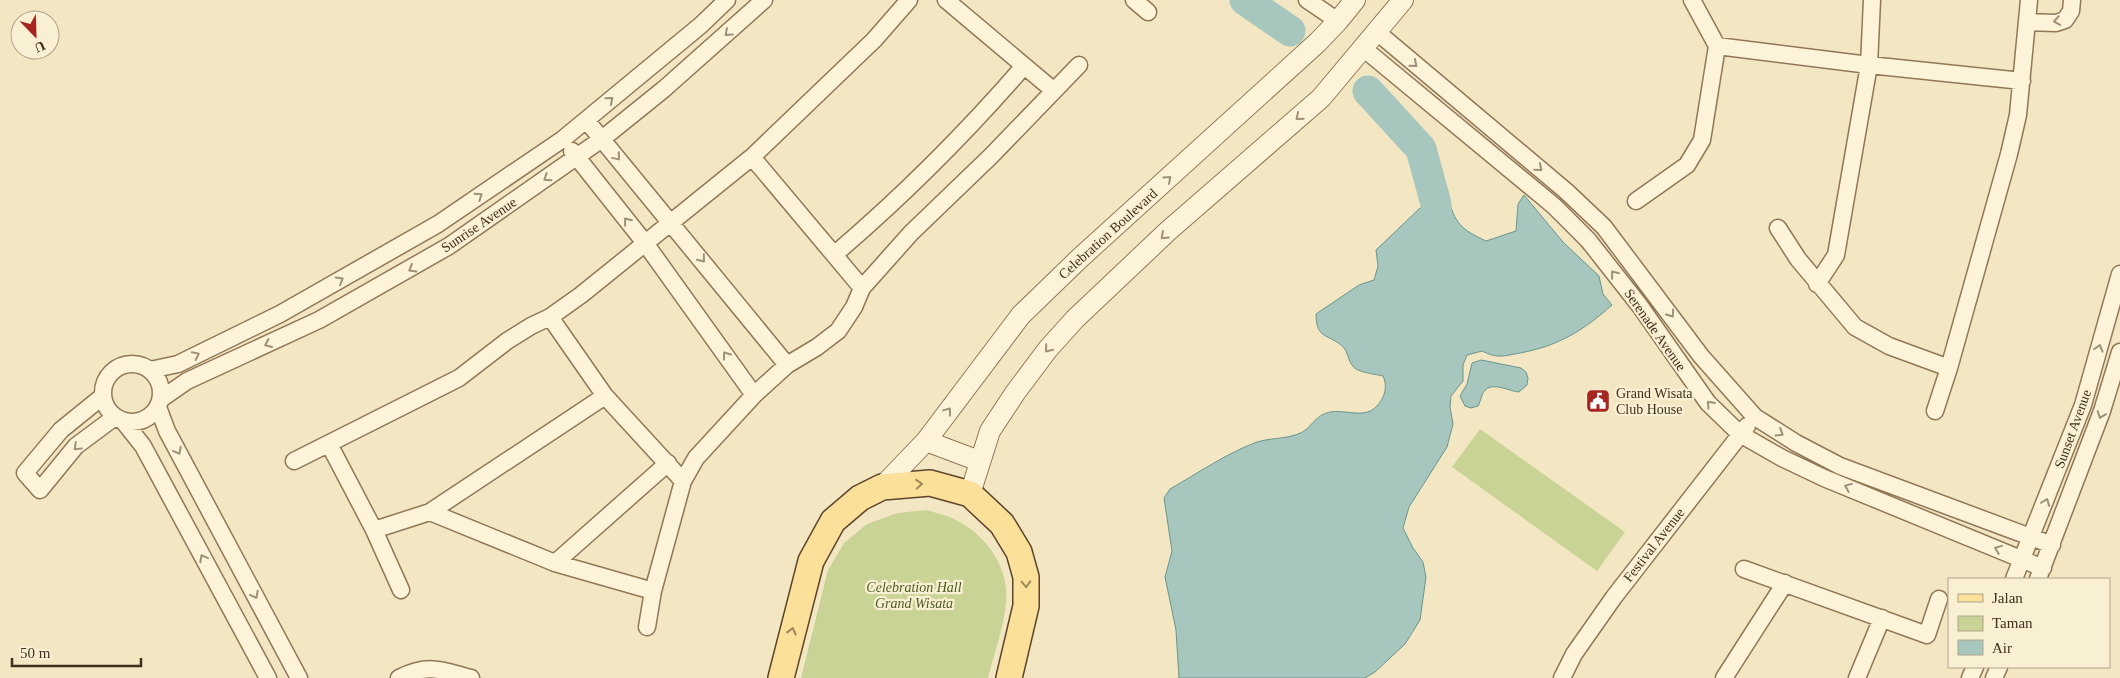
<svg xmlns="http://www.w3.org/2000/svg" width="2120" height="678" font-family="Georgia,serif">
<rect width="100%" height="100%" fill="#f3e7c3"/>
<path fill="#c9d396" d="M1480,429L1625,532L1597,571L1452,467Z
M927,510C936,513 947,515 956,520C986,535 1010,568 1006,603C1004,627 994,654 988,678H801L828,570L844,543L867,524L897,513Z"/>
<path fill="#a6c6be" stroke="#6b958d" d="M1524,195L1563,242L1599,276L1603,294L1612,305C1583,331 1558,346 1520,353C1503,356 1498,359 1482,351L1467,355L1463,365V381L1451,396L1450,407L1453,424L1447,447L1409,507L1403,528L1413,548L1423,562L1426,577L1420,620L1405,644L1375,672L1365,678H1179L1176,630L1165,577L1172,551L1164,498L1170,489C1198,473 1227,453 1257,442C1270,438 1285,439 1298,434C1308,431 1313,420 1322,415C1339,405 1362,421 1376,407C1385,398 1388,386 1383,376C1375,374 1363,373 1356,369C1348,364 1349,354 1344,348C1330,333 1316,341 1316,314L1359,285L1374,280L1378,266L1376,250L1420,208L1436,204L1448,197C1455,224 1461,229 1486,241L1516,231L1518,204Z
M1481,360L1521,368L1526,372L1528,378L1527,385L1519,392C1507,391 1489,379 1482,395C1481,399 1480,402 1478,406L1471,408L1465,406L1460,396L1467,384L1472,363Z"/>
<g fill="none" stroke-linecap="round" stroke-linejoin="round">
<path stroke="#a6c6be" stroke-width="31" d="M1245,0L1290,31
M1368,91L1421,149L1436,204V247"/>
<defs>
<path id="minor" d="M946,0L1053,90
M1134,0L1148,12
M1307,0L1338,21
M2027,22L2056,23L2065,20L2071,11L2072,0
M1377,32L1566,191L1604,227L1701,356L1755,417L1796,443L1840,466L2052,545
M1717,46L1869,65L2022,81
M1363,48L1554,206L1588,240L1640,306L1708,403L1740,434L1782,458L1824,478L2043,568
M586,120L787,365
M572,151L645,243L754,395
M752,157L862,288
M1636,201L1687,165L1702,140L1717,46L1692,0
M1778,228L1798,259L1855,327L1889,346L1949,368
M835,254C903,196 966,133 1024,66
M1817,284L1836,255L1869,65L1872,0
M550,317L605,396L683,481
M103 393a29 29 0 1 1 58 0a29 29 0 1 1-58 0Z
M150,370L178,364L280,314L438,224L563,139L701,25L727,0
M103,396L61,430L25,473L40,490L76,446L115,417
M161,399L187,381L319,320L449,246L602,139L664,89L764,0
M158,407L167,431L299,678
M1935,411L1949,368L2009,154L2018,115L2029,0
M124,422L143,446L268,678
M329,444L374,530L401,590
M294,461L459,378L507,341L531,326L550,317L581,295L752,157L874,40L909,0
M430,512L555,563L653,591
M374,530L430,512L605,396
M555,563L668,463
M1744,569L1927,635L1939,599
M2014,579L2083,405L2120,274
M2038,579L2102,411L2120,352
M647,627L653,591L683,481L696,458L754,395L787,365L817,347L838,331L854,307L862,288L911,233L991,156L1079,65
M399,678C428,663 441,670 471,678
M1562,678L1574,654L1614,597L1747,426
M1724,678L1785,583
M1857,678L1882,618
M1970,678L1975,667
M1994,678L1999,667"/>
<path id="tertiary" d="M926,441L979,461
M882,487L926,441L1021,315L1080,258L1318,42L1338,21L1355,0
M970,494L990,431L1015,393L1048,349L1075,319L1168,231L1321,98L1403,0"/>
<path id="primary" d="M781,678L811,561L833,521L860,498L882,487L930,483L970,494L1002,524L1019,552L1026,577V606L1009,678"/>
</defs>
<use href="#minor" stroke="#907857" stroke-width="19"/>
<use href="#tertiary" stroke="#907857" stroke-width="22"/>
<use href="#primary" stroke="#5e452c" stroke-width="28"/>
<use href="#minor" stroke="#fcf3d8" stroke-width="16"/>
<use href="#tertiary" stroke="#fcf3d8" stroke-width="20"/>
<use href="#primary" stroke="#fae098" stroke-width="25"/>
</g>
<defs><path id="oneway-chevron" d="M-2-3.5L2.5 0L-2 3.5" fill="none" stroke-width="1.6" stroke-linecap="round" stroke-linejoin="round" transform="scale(1.25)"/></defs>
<g stroke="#9e917a">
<use href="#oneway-chevron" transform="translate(2057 21) rotate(170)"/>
<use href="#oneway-chevron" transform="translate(728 33) rotate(138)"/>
<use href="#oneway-chevron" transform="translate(1414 64) rotate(40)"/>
<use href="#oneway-chevron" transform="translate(610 100) rotate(-39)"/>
<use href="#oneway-chevron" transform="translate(1299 117) rotate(139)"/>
<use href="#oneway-chevron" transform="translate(617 157) rotate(50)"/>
<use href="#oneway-chevron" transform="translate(1539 168) rotate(40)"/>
<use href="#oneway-chevron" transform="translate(547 178) rotate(146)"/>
<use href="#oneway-chevron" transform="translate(1168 179) rotate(-42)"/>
<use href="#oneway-chevron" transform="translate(479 196) rotate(-34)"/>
<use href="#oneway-chevron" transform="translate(627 221) rotate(-128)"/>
<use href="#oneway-chevron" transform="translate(1164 236) rotate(137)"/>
<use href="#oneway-chevron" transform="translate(702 259) rotate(51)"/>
<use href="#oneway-chevron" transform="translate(412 269) rotate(149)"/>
<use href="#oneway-chevron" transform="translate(1614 274) rotate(-128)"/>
<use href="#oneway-chevron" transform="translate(340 280) rotate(-30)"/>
<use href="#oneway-chevron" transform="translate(1671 314) rotate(54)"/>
<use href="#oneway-chevron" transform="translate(268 344) rotate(155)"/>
<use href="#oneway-chevron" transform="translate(2099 348) rotate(-74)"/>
<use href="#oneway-chevron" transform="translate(1048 349) rotate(129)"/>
<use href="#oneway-chevron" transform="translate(196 355) rotate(-26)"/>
<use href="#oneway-chevron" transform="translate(726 355) rotate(-126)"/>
<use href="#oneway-chevron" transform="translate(1710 404) rotate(-132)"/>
<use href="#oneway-chevron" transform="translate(948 411) rotate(-53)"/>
<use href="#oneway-chevron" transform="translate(2101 415) rotate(110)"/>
<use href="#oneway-chevron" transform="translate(1780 433) rotate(32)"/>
<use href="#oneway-chevron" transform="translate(77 447) rotate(136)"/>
<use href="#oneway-chevron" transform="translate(178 451) rotate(62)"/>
<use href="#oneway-chevron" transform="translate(1848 487) rotate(-158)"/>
<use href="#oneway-chevron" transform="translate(2046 502) rotate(-69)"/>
<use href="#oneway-chevron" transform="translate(1998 549) rotate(-158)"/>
<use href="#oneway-chevron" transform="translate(203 558) rotate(-118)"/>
<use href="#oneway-chevron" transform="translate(255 595) rotate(62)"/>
</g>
<g stroke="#9c885a">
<use href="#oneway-chevron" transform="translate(919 484) rotate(-5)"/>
<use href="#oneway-chevron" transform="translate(1026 584) rotate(88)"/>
<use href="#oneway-chevron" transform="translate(792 631) rotate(-76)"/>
</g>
<defs>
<symbol id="civic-square" viewBox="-11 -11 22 22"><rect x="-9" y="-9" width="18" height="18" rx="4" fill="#a72520" stroke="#f9f0d4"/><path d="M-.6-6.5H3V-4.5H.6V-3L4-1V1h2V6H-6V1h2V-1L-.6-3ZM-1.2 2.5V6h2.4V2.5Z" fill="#fff"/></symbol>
</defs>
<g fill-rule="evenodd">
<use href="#civic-square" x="1584" y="387" width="28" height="28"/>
</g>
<g text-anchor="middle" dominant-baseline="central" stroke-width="4.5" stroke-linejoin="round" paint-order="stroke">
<g font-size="14" fill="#3f2f1d" stroke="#f9f0d4">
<text transform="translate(479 225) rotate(-34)">Sunrise Avenue</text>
<text transform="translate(1108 234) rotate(-42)">Celebration Boulevard</text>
<text transform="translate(1655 330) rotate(55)">Serenade Avenue</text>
<text transform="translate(2073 429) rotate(-70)">Sunset Avenue</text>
<text transform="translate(1654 545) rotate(-52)">Festival Avenue</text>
</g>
<g font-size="14" fill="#3f2f1d" stroke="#f9f0d4" text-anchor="start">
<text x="1616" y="393">Grand Wisata<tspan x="1616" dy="16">Club House</tspan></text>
</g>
<g font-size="14" font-style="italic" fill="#4c5d21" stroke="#f9f0d4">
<text x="914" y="587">Celebration Hall<tspan x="914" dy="16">Grand Wisata</tspan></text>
</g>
</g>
<rect x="1948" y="578" width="162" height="90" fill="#f9f0d4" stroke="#afa38b"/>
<rect x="1958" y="594" width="25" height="8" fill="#fae098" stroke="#afa38b"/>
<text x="1992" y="603" font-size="15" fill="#3f2f1d">Jalan</text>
<rect x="1958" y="616" width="25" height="15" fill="#c9d396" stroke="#afa38b"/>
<text x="1992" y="628" font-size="15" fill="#3f2f1d">Taman</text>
<rect x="1958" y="640" width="25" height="15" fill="#a6c6be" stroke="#afa38b"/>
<text x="1992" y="653" font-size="15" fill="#3f2f1d">Air</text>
<g transform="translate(35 35) rotate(157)"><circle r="24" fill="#f9f0d4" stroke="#afa38b"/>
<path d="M0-4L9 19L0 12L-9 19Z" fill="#a72520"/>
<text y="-8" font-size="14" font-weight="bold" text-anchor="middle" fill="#3f2f1d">U</text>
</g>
<path d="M12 658v8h129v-8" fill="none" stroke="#3f2f1d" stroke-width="2.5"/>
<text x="20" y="658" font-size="15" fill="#3f2f1d" stroke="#f9f0d4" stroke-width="4" paint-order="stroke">50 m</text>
</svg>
